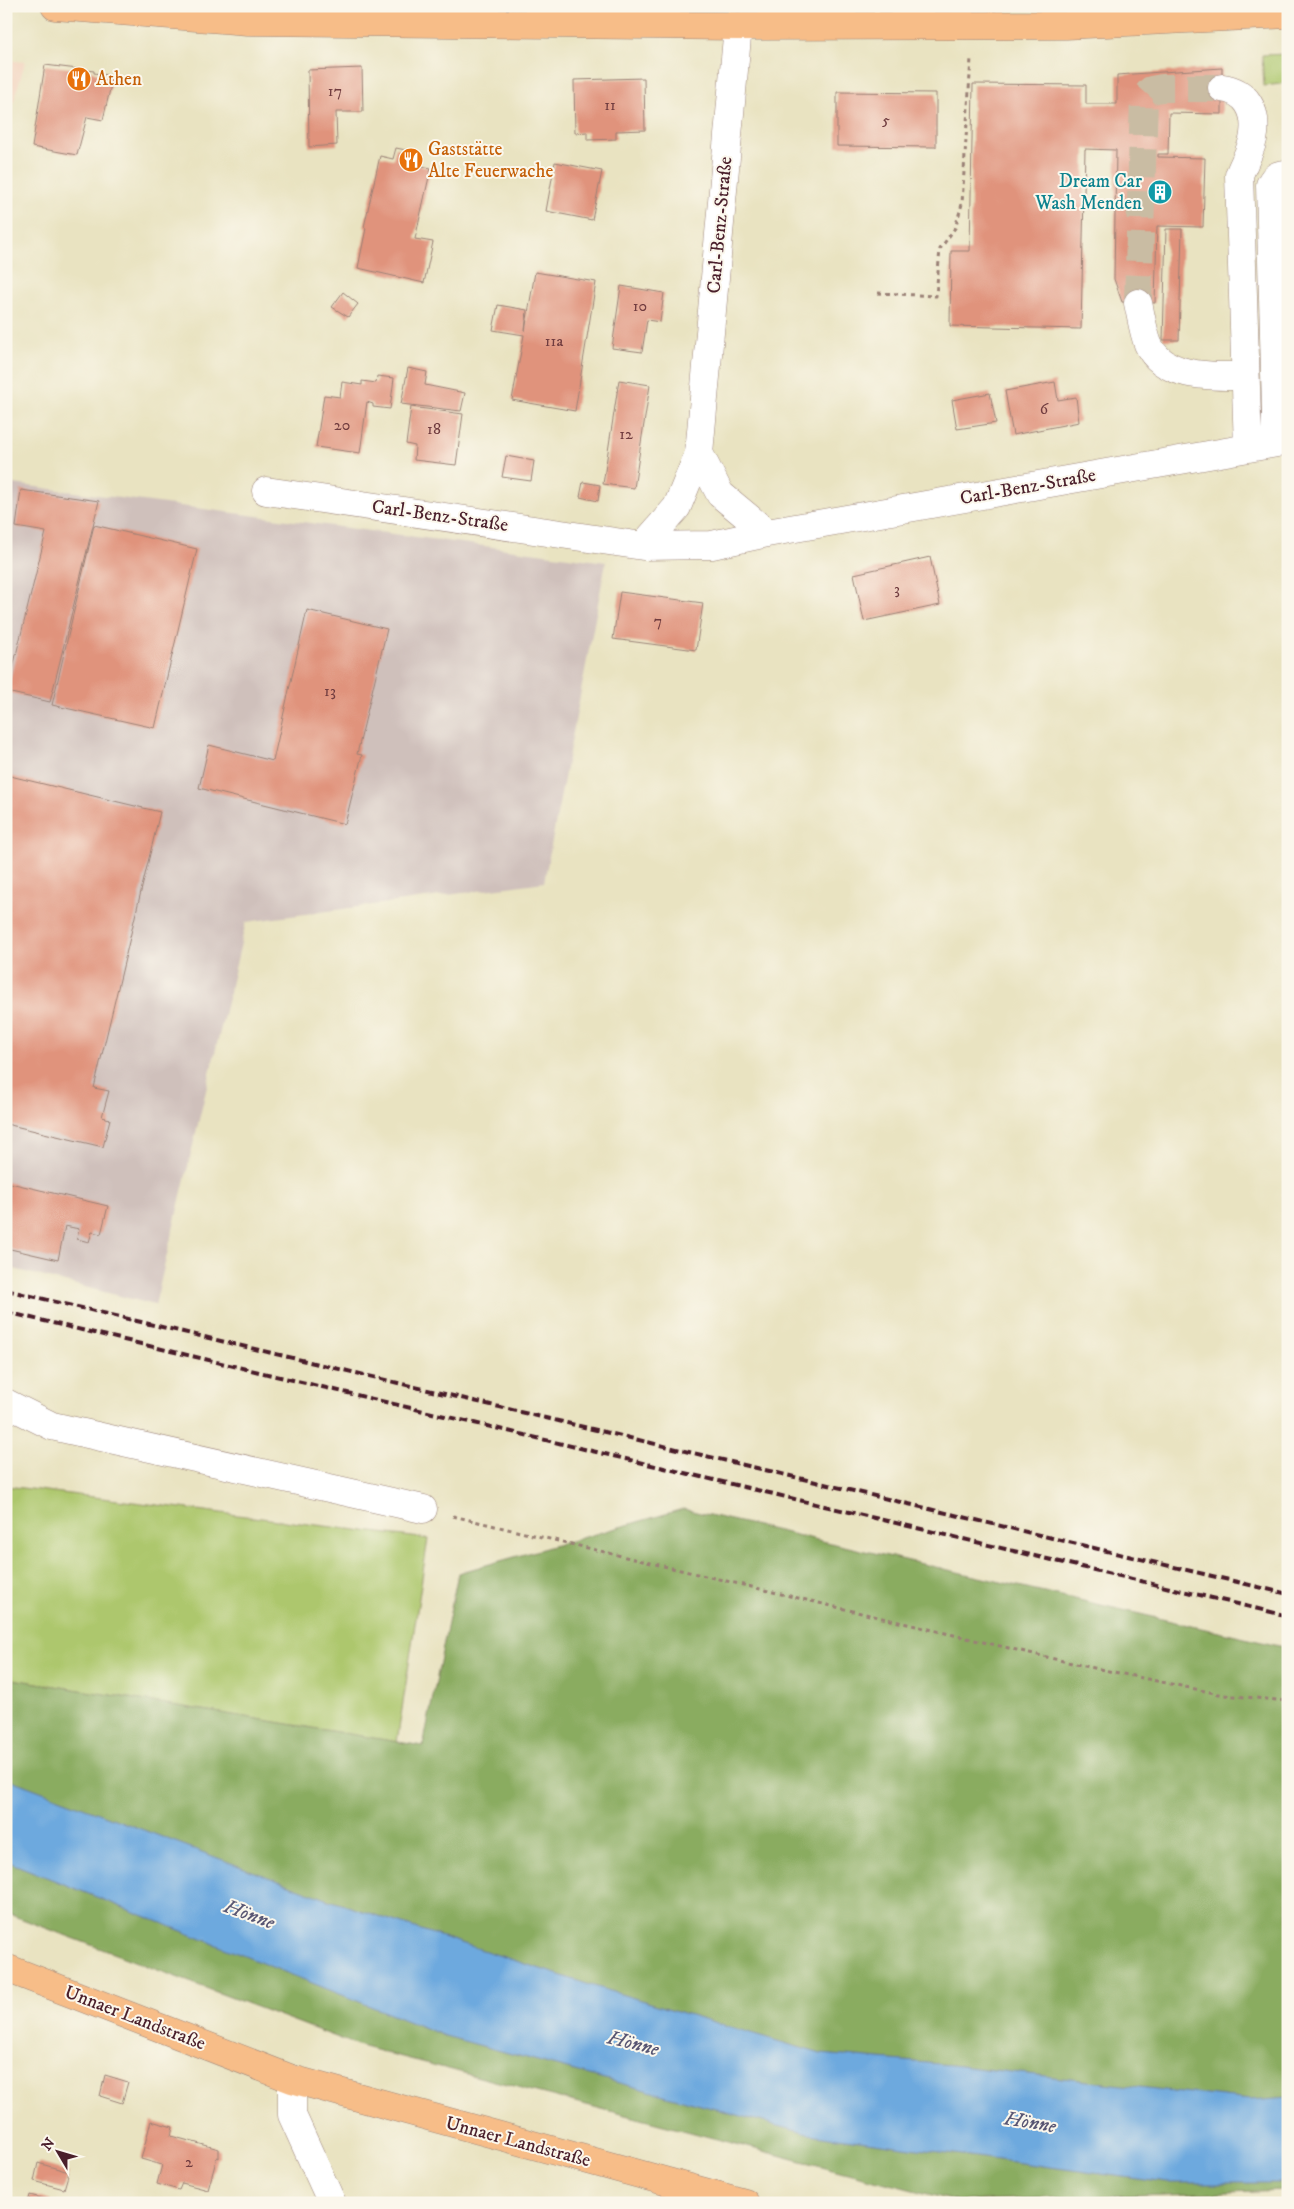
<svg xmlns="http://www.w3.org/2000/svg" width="1294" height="2209" font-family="'IM FELL DW Pica',serif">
<rect width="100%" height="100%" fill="#fbf7ec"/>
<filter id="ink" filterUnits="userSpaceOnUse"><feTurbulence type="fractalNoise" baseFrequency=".02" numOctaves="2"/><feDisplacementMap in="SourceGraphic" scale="10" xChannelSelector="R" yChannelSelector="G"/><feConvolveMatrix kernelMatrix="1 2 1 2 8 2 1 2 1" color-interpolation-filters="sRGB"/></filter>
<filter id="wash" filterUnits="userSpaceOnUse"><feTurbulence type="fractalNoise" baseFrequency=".0096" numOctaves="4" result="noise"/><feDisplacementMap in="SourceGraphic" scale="20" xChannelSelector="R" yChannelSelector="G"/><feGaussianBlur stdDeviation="1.12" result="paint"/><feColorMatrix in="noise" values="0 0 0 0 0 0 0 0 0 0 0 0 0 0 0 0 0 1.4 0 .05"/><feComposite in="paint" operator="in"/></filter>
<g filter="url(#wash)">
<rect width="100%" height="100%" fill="#e9e3c1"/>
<path fill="#f3d4bf" d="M6,60L25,62L6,129Z"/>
<path fill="#cfc0bb" d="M6,483L606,562L544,882L246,922L155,1305L6,1267Z"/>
<path fill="#adc76d" stroke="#7c734c" d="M1288,54V83L1264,86L1262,55Z
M6,1486L428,1539L397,1742L6,1678Z"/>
<path fill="#8aac60" stroke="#6a6646" d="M683,1509L1288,1648V2190L955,2201L360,2046L6,1913V1678L423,1746L458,1573Z"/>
<path fill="#6da9de" stroke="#5c6484" d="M6,1778L329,1900L587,1984L821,2054L951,2065L1250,2100L1288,2097V2183H1167L808,2134L445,2036L6,1861Z"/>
<g id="blocks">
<path fill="#e0937b" d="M45,65L94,71V73L113,76L103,120L87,117L77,155L32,147Z
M362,68L363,112H336L337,145L309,147L308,70Z
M1222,68V114L1169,113L1168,154H1158V157L1205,158L1203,227L1157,226L1155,303L1122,302L1114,279L1116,150L1085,149L1081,329L950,326L951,251H970L973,84L1086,85V104H1117V75Z
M644,78L645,130L616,131V139L587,140V132L575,133L574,80Z
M837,92L936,93V147L837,146Z
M396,148L420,153L417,165L431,168L415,239L433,242L424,283L358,268L366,228L364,227L380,156L393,159Z
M555,162L602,171L592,220L546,211Z
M1166,229H1182L1179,340H1163Z
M535,272L596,282L575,411L512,400L524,335L493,330L498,305L527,310L525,331Z
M621,286L664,293L660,322L647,320L642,352L612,348Z
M343,292L358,304L348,317L332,307Z
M408,368L427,372L425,385L465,393L461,411L401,404Z
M377,376L394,378L390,409L373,407V404L367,402L360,453L316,447L324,395L340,397L342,382L362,385V381L376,383Z
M619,380L650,385L634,488L603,484Z
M1055,382L1058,400L1076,397L1079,422L1013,435L1005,391Z
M990,393L996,423L957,429L952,400Z
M411,407L463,414L456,465L414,460L415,446L406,444Z
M506,456L534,461L531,481L502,477Z
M583,482L600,485L598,501L580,497Z
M21,490L99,501L50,702L7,692L46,532L16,527Z
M94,525L197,549L155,728L52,705Z
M930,557L940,605L864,621L854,574Z
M620,592L703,603L696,650L613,639Z
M307,610L387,629L357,754L362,755L345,824L199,788L209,745L273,761Z
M6,775L160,812L94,1088L109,1091L102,1117L110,1119L103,1147L6,1124Z
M6,1182L108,1206L101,1234L92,1232L89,1242L77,1239L79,1229L65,1226L58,1260L6,1248Z
M105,2075L128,2082L122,2103L100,2096Z
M151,2121L173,2127L171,2136L219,2149V2158L217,2157L208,2190L182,2183L179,2190L157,2184L162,2165L141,2159Z
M38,2163L69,2172L64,2189L34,2181Z
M30,2195L55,2202V2203H28Z"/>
</g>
</g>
<g filter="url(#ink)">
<use href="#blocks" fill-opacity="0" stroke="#9a8176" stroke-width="1"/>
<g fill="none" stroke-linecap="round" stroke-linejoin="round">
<path stroke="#c9bca3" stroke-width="28" stroke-dasharray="28 14" stroke-linecap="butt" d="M1138,303L1144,98L1151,90L1162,88H1222"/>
<defs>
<path id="minor" d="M1222,88C1246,91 1257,110 1254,134C1253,147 1244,162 1239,175L1248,448
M1138,303C1141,316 1143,331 1148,344C1163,379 1214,376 1245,376
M1275,443L1276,409L1270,185C1274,176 1278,174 1288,174
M699,453L720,494L767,533L1288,441
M266,491L643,546L712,545L767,533
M643,546L677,507L699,453L738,26
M6,1403L52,1426L423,1509
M292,2079V2115L332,2203"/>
<path id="major" d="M55,6L248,21L738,26L1066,25L1288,14
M6,1968L292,2079L745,2203"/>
</defs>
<use href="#minor" stroke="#9a8176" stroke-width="29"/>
<use href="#major" stroke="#9a8176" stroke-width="29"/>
<path stroke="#9a8176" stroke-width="3" stroke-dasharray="4 4" stroke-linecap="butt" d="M878,293L936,296L940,249L955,228L962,204L971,58
M453,1516L1080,1665L1224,1695L1288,1701"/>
<use href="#minor" stroke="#fff" stroke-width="28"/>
<use href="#major" stroke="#f7bd88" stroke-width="28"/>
<path stroke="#4a1f2b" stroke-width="4" stroke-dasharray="8 4" stroke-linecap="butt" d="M6,1290L1288,1594
M6,1312L1288,1616"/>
</g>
</g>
<defs>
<symbol id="restaurant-disc" viewBox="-11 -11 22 22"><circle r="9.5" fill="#e8710a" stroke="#fbf7ec"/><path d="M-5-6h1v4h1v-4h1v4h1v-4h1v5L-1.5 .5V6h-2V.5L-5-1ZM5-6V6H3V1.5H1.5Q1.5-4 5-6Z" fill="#fff"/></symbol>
<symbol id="building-disc" viewBox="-11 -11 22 22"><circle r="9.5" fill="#0f9aa8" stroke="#fbf7ec"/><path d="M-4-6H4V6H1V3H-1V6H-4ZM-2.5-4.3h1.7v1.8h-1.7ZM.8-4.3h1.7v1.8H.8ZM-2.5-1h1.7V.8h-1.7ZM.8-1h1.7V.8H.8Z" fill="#fff"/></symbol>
</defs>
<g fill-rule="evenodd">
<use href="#restaurant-disc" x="65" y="65" width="28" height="28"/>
<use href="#restaurant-disc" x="397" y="146" width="28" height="28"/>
<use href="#building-disc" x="1146" y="178" width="28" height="28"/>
</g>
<g text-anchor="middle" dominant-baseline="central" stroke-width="4" stroke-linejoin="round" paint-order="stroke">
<g font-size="16" fill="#703c3f">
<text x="335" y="91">17</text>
<text x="610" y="105">11</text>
<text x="886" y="120">5</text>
<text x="640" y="306">10</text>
<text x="554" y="341">11a</text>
<text x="1044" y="409">6</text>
<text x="342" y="425">20</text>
<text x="434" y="429">18</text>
<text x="626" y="434">12</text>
<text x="897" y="589">3</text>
<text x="658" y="621">7</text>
<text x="330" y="691">13</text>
<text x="189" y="2162">2</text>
</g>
<g font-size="19" fill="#c56008" stroke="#fbf7ec" text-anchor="start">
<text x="96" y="79">Athen</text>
<text x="428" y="149">Gaststätte<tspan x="428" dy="22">Alte Feuerwache</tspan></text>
</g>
<g font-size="19" fill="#0d838f" stroke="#fbf7ec" text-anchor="end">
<text x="1142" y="181">Dream Car<tspan x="1142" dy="22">Wash Menden</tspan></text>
</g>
<g font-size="19" fill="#4a1f2b" stroke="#fbf7ec">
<text transform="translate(720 225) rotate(-85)">Carl-Benz-Straße</text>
<text transform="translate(1028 487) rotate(-10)">Carl-Benz-Straße</text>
<text transform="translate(440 516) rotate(8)">Carl-Benz-Straße</text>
<text transform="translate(135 2018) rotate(21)">Unnaer Landstraße</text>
<text transform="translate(518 2142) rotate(15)">Unnaer Landstraße</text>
</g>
<g font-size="20" font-style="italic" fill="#585673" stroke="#fbf7ec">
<text transform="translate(249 1915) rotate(20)">Hönne</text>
<text transform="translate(633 2044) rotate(14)">Hönne</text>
<text transform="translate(1030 2123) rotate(9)">Hönne</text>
</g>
</g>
<rect width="1294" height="2209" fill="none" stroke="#fbf7ec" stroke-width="25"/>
<g transform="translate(58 2152) rotate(308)" stroke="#fbf7ec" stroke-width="4" paint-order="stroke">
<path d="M0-4L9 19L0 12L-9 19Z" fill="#4a1f2b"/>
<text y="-8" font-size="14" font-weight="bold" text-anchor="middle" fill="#4a1f2b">N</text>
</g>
</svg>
